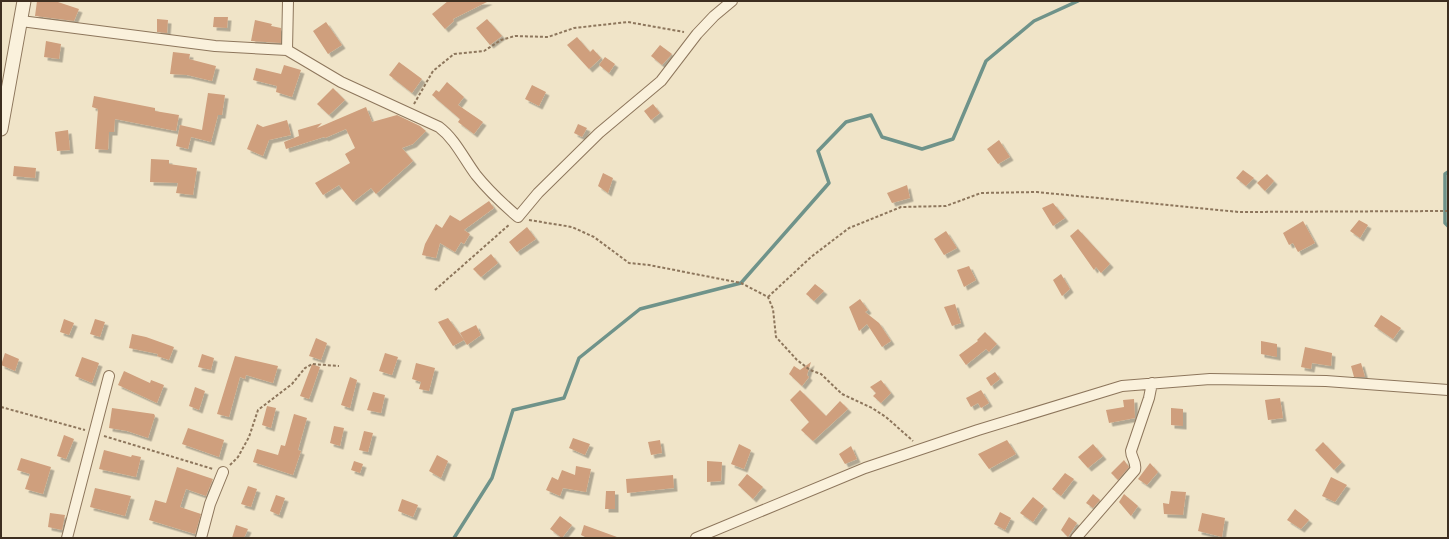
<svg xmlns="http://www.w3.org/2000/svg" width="1449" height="539" font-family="'Crimson Pro',serif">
<defs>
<filter id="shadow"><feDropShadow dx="3.5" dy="3.5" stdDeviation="0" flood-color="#0004"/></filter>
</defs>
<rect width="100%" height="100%" fill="#f0e4c8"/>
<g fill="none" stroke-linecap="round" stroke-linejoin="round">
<path stroke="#6f938a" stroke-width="3.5" d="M1448,172L1445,174V223L1448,226
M454,538L492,478L513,410L564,398L579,358L640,309L741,283L829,183L818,151L846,122L871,115L882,137L922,149L953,139L986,61L1034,21L1078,1"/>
</g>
<path fill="#cf9f7d" filter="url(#shadow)" d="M37,1H55L79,9L74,21L35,16Z
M448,1H489L453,19L454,21L445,29L432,14Z
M214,17H228L227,28L213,27Z
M157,19L168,20L167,33L157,32Z
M487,19L502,36L490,45L476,28Z
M255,20L272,24L271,26L281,28V43L251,41Z
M326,22L342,45L328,54L313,31Z
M577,37L590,52L593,49L601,58L589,69L567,45Z
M46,41L61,44L59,59L44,57Z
M660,45L672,54L662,65L651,56Z
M173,52L190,54L189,59L216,66L212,81L187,75L170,74Z
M605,57L615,64L609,73L599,65Z
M399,62L422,79L412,93L389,75Z
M284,65L301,70L292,97L276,92L277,86L253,80L256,68L281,74Z
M447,82L464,97L458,105L483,122L474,134L458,122L460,119L432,95L436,90L439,92Z
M532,85L546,92L539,106L525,99Z
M333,88L345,100L329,115L317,104Z
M208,93L225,95L222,115H218L211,142L191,137L188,149L176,146L180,125L202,130Z
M94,96L155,108V111L179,115L176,131L115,119L114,132H109L108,150L95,149L98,109L92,107Z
M653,104L660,113L651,120L644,111Z
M366,107L372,122L397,115L420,126L426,131L413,144L402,148L413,161L376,194L371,188L353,202L339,185L323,195L315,183L350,163L345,154L355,148L346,129L325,138L324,137L286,149L284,142L299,136L298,130L322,123L317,128Z
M287,120L291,135L269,140L263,156L247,149L257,124L263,127Z
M578,124L587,128L582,137L574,133Z
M68,130L70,150L57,151L55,132Z
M999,140L1010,157L998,164L987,149Z
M151,159L169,160V164L197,168L193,195L176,193L178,183L150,182Z
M14,166L36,168L35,178L13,176Z
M1243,170L1254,178L1246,186L1236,178Z
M603,173L613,178L608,193L598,186Z
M1267,174L1274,181L1265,191L1257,183Z
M907,185L910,198L892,203L887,193Z
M489,201L494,208L464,230L470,234L464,244L461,242L455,252L440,243L436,258L422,255L425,244L436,224L442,228L450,215L460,221Z
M1053,203L1065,218L1053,226L1042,208Z
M1359,220L1368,225L1360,238L1350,231Z
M1303,221L1315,243L1298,252L1293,243L1289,245L1283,233Z
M527,227L536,239L517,252L509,242Z
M1078,229L1110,264L1101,273L1096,267L1094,270L1070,236Z
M946,231L957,248L944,255L934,239Z
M491,254L498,263L481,277L473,269Z
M969,266L976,280L964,287L957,270Z
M1061,274L1070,289L1062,296L1053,280Z
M815,284L824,291L814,301L806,294Z
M860,299L868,310L865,312L879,323L891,341L882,347L867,324L859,331L849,307Z
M955,304L961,323L952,326L944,307Z
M1381,315L1401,328L1393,339L1374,326Z
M448,318L464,340L453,346L438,322Z
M64,319L74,323L69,335L60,332Z
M95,319L105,322L100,337L90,334Z
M476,325L481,335L467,345L460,333Z
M985,332L997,344L989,352L986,349L966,365L959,355L978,341L977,340Z
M132,334L146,337L174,347L169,360L157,356L158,354L129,348Z
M316,338L327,343L321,360L309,356Z
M1261,341L1277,344V357L1261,354Z
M1305,347L1332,353L1331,366L1312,363L1311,369L1301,367Z
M5,353L19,359L15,371L1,365Z
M385,353L398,357L392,375L379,371Z
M202,354L214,358L211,370L198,367Z
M235,356L278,366L273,383L246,375L245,379L240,377L229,417L217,414Z
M82,357L99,363L92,383L75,376Z
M811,362L807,375L809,377L802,386L789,374L794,366L800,370Z
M416,363L435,368L429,391L419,389L421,382L412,379Z
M1361,363L1365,377H1354L1351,366Z
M312,364L320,367L309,399L300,396Z
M124,371L150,383L151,380L164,385L157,403L118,385Z
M995,372L1000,379L991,386L986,378Z
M350,377L357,380L350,408L341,405Z
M881,380L891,393L881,403L873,396L876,393L870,387Z
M195,387L205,391L199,410L189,406Z
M800,390L826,416L840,401L848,409L813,441L801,430L809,422L790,400Z
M981,390L989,403L981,408L978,403L971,407L966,398Z
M373,392L385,395L381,413L367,410Z
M1280,398L1283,418L1268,420L1265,400Z
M1134,399L1135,418L1109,423L1106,410L1124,407L1123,400Z
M267,406L276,408L271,428L262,425Z
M112,408L154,414L155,416L148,438L127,431L109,428Z
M1171,408L1183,409V426L1171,425Z
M294,414L307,418L298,450L301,451L293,475L253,462L257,449L278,455L281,445L285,446Z
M334,426L344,428L340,446L330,443Z
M188,428L224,440L219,457L182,444Z
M364,431L373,433L368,452L359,450Z
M64,435L74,439L66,459L57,456Z
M573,438L590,444L585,455L569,448Z
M660,440L662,453L651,455L648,442Z
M1007,440L1016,454L989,469L978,454Z
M1323,442L1342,462L1334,470L1315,450Z
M739,444L751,450L744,469L731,464Z
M1093,444L1103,456L1088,468L1078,457Z
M851,446L857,459L845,464L839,454Z
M104,450L131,457L132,455L141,457L136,477L99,469Z
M437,455L448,461L441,478L429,471Z
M21,458L51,467L43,494L25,489L30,474L17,470Z
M1124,460L1129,467L1118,480L1111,473Z
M354,461L363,464L360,473L351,470Z
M707,461L722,462L721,481L707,482Z
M1150,463L1158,472L1147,485L1138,479Z
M576,466L591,469L586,492L563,488L560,496L546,490L552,477L558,480L562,470L575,475Z
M177,467L213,479L206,496L186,489L180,507L201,514L195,534L149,520L155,500L166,503Z
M1065,473L1074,479L1061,496L1052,489Z
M747,474L763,487L753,499L738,485Z
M673,475L674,488L627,493L626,479Z
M1331,477L1347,485L1335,502L1322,496Z
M248,486L257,489L251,507L241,504Z
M95,488L131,496L125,516L90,507Z
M606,491H615V509H605Z
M1171,491L1186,492L1183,515L1164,514L1163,503L1169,504Z
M1093,494L1100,500L1093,508L1086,503Z
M1124,494L1138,506L1131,516L1119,502Z
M276,495L285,498L279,515L270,511Z
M1033,497L1044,506L1033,522L1020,513Z
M402,499L418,505L413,517L398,511Z
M1295,509L1309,520L1301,529L1287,520Z
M1000,512L1011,518L1005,530L994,524Z
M50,513L65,515L62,530L48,527Z
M1202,513L1225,518L1222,537L1198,531Z
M560,516L572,525L562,538L550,529Z
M1069,517L1077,523L1068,537L1061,530Z
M236,525L248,529L244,538H232Z
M584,525L617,537V538H587L581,535Z"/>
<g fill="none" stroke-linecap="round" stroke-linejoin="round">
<defs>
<path id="minor" d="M21,21L215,46L287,50L341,82L439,127C455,139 464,159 476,175C488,190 504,205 518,217L538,193L599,133L661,81L697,34L714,16L732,1
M287,50L288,1
M67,538L109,376
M201,538L210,504L223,472
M696,538L865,468L978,430L1122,386L1210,379L1326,381L1448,390
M1076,538L1135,470C1137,462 1131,458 1131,451L1149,398L1152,383"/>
<path id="tertiary" d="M1,129L24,1"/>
</defs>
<use href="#minor" stroke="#8d765c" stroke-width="12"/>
<use href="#tertiary" stroke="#8d765c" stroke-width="15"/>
<path stroke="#8d765c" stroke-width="2" stroke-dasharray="3 2" stroke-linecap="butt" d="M414,104L433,71L454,54L484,51L501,40L515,36L548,37L574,28L628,22L684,32
M529,220L572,227L594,237L629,263L649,265L741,283L768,297L773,309L776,337L797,360L810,370L821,374L842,394L872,408L886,417L913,441
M435,290L510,224
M768,297L811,257L849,228L901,207L946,206L981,193L1037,192L1239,212L1448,211
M1,407L85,430
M104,436L213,469
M230,465L238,457L249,437L258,410L292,384L305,368L312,364L339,366"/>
<use href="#minor" stroke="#faf1dc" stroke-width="10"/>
<use href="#tertiary" stroke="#faf1dc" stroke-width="13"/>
</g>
<rect width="1449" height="539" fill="none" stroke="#3d2e20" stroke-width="4"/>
</svg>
